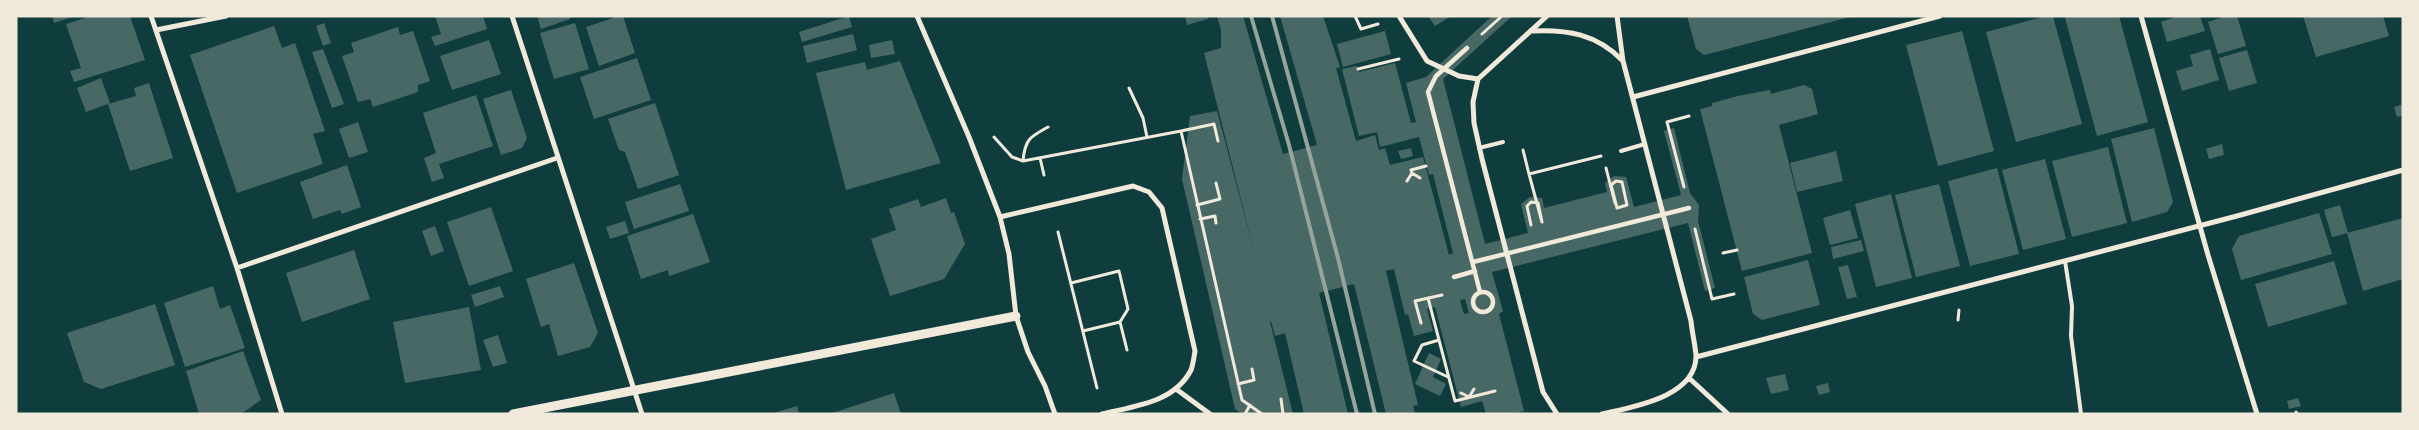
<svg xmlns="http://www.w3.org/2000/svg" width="2419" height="430" font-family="'Exo 2',sans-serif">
<rect width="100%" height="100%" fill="#0f3d3e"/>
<path fill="#486865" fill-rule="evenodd" d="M52,16H72V17L54,23Z
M91,16H130L145,60L74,82L70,71L81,68L66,24Z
M435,16H483L487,29L435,46L431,37L441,34Z
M537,16H570V19L541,29Z
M619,16H623L635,53L599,66L586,27Z
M849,16L852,27L802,42L799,32Z
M1185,16H1208V19L1187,25Z
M1217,16H1243L1283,154L1317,145L1280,16H1323L1340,67L1336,68L1356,141L1375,135L1379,150L1385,148L1390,165L1423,157L1449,255L1453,253L1433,174L1429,175L1419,137L1380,147L1377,132L1359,136L1342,69L1357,66L1359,72L1395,63L1411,123L1416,122L1406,83L1426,77L1492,16H1512L1443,79L1485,244L1528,233L1521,204L1530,197L1542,198L1544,208L1607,192L1605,183L1614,176L1626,177L1634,207L1681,195L1664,131L1674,128L1690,193L1699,205L1698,221L1715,288L1705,291L1688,223L1492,272L1503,311L1499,314L1524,411L1513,414H1486L1482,401L1461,407L1435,307L1427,309L1433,331L1414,336L1408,314L1405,315L1394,269L1386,271L1418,405L1413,406L1415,414H1386L1354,284L1319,293L1348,414H1304L1285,333L1275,336L1271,321L1270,322L1293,414H1242L1235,409L1182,179L1190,116L1217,111L1254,251L1204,53L1221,48V30ZM1465,299L1469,313L1464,314L1460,300Z
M1428,16H1451L1435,26Z
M1687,16H1850V17L1704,55L1696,49Z
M2046,16H2053L2082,124L2016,142L1986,32Z
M2071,16H2119L2148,122L2097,136L2065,18Z
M2178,16H2200L2205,31L2167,42L2161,22Z
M2226,16H2237L2246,46L2218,54L2208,22Z
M2303,16H2383L2389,36L2316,57Z
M324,23L331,43L323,46L316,26Z
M575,23L589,69L554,79L540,33Z
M274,26L282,48L295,43L325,131L313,134L323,164L237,193L190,55Z
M398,27L400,35L413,31L430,81L418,85V92L373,107L370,99L358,102L342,56L354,52L351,43Z
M1385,31L1391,54L1343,67L1337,44Z
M1962,31L1994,151L1938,166L1906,45Z
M853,34L857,50L807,63L803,46Z
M489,40L501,74L452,90L440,56Z
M892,40L895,54L871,58L869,45Z
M323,49L344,104L332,108L312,52Z
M2210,49L2219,80L2182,91L2176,71L2193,66L2190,55Z
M2247,50L2257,83L2229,91L2219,58Z
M637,58L651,100L594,119L580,77Z
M900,61L941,163L846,190L816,73L865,62L867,70Z
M101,78L110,103L86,112L77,88Z
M149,83L173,158L130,171L108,104L136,96L134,88Z
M1804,85L1812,89L1818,114L1779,125L1812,253L1742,271L1700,109L1712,106V103L1738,96L1770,90L1771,94Z
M511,90L527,138L522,148L501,155L483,99Z
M476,95L493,146L439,164L444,178L432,182L424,158L436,153L423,113Z
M655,103L679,175L638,189L625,152L619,150L608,119Z
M2403,104V115L2397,117L2394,107Z
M358,122L368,152L349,158L339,129Z
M2154,128L2173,202L2167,212L2132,222L2111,139Z
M2222,144L2224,155L2209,159L2206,149Z
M2108,147L2127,223L2072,237L2052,161Z
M1411,148L1413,156L1401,159L1398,151Z
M1836,151L1843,181L1797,192L1790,163Z
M2045,159L2066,239L2023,250L2002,170Z
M347,165L361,207L342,214L340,210L313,219L300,182Z
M1997,168L2019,254L1970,266L1948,181Z
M680,184L689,211L634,229L625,202Z
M1939,184L1960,266L1916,277L1895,195Z
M1891,194L1912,278L1876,287L1855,204Z
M946,198L951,213L954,212L965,244L944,279L890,296L871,239L896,230L889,209L918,199L921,207Z
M2340,205L2348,233L2332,237L2324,210Z
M491,207L513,271L469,286L447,222Z
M1850,210L1858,238L1830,245L1823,218Z
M2319,213L2332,254L2241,280L2232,249L2239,236Z
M693,214L710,262L669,276L668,270L641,279L627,236Z
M2403,218V279L2363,291L2347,233Z
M625,221L629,233L610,239L606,227Z
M435,226L444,251L431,256L422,231Z
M1861,240L1864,251L1833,259L1831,247Z
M354,250L370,299L302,322L286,273Z
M1808,260L1820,305L1762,320L1753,314L1744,277Z
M2334,261L2347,304L2268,327L2255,284Z
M574,263L598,333L590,347L558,356L549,324L541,327L526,279Z
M1848,265L1857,297L1847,299L1838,267Z
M213,286L220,309L230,305L245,348L185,367L164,303Z
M500,286L504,297L475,307L471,295Z
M155,304L175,365L101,389L84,382L67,333Z
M469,307L481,370L405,383L393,322Z
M498,335L507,363L493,367L483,340Z
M243,351L261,400L241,414H199L186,371Z
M1429,353L1441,359L1433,377L1446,384L1440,396L1415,384Z
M1785,374L1789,390L1771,394L1766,378Z
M1828,383L1830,392L1819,395L1816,386Z
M894,393L901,414H832V413Z
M2298,398L2301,406L2289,409L2287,401Z
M797,406L799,414H775L774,413Z"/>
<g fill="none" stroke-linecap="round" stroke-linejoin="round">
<path stroke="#f1e9da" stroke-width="3" d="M1355,16L1361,29L1378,24
M1482,34L1502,16
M1358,69L1399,59
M1129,88L1143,118L1147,137
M1181,131L1214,124L1218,141
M994,137L1012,157L1023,161L1181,131L1242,400L1262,414
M1523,150L1529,174L1601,156
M1040,158L1044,175
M1023,161C1025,139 1030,137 1048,127
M1606,168L1615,203
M1412,173L1411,170L1426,166
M1529,174L1542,222
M1407,181L1412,173L1420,178
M1616,181L1622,182L1627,205L1617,208L1611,185Z
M1684,187L1667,122L1689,116
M1197,205L1220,199L1216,183
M1200,219L1215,216L1216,223
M1531,225L1527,206L1531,202L1538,203L1542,222
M1695,229L1712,299L1734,294
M1058,232L1097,388
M1723,253L1737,250
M1071,283L1119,271L1128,309L1120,322L1083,331
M1428,298L1455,401L1495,391
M1958,320L1959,310
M1120,322L1127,350
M1421,323L1415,301L1442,295
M1439,340L1422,345L1414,361L1448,377
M1238,384L1254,380L1252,369
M1461,393L1469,397L1474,389
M1281,399L1283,414
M2296,412L2297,414
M1245,414L1250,405"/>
<path stroke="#f1e9da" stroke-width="4" d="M1479,148L1503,142
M1621,151L1645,144
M2065,261L2072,306L2071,336L2081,414"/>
<path stroke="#f1e9da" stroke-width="4.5" d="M1467,48L1436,76L1428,92L1480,292
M1473,262L1689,208
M1454,277L1475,271
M1473 302a10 10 0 1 1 20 0a10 10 0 1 1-20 0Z"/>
<path stroke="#f1e9da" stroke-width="5" d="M151,16L237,268L282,414
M512,16L642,414
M917,16L969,137L1000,217L1009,254L1016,316L1028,352L1045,386L1055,414
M1399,16L1427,61L1459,76L1478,79
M1547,16L1478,79L1473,102L1474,123L1482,159L1543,392L1557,414
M2141,16L2208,255L2257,414
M156,30L226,16
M1531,31C1567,29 1597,34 1623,61
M1633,97L1940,16
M1000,217L1133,186L1149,192L1162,208L1195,351C1194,357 1193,365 1191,370C1174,403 1134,406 1102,414
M237,268L557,158
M1696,357L2237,216L2403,170
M1689,378L1728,414
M1176,389L1210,414
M1602,414C1632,407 1697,397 1696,355C1695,344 1692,332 1691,321L1623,61L1617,16"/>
<path stroke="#f1e9da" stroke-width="9" d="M513,414L1016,316"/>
<path stroke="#97a49c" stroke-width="4" d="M1251,16L1289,145L1357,414
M1272,16L1338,258L1375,414"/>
</g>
<rect width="2419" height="430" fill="none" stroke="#f1e9da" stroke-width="35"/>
</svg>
